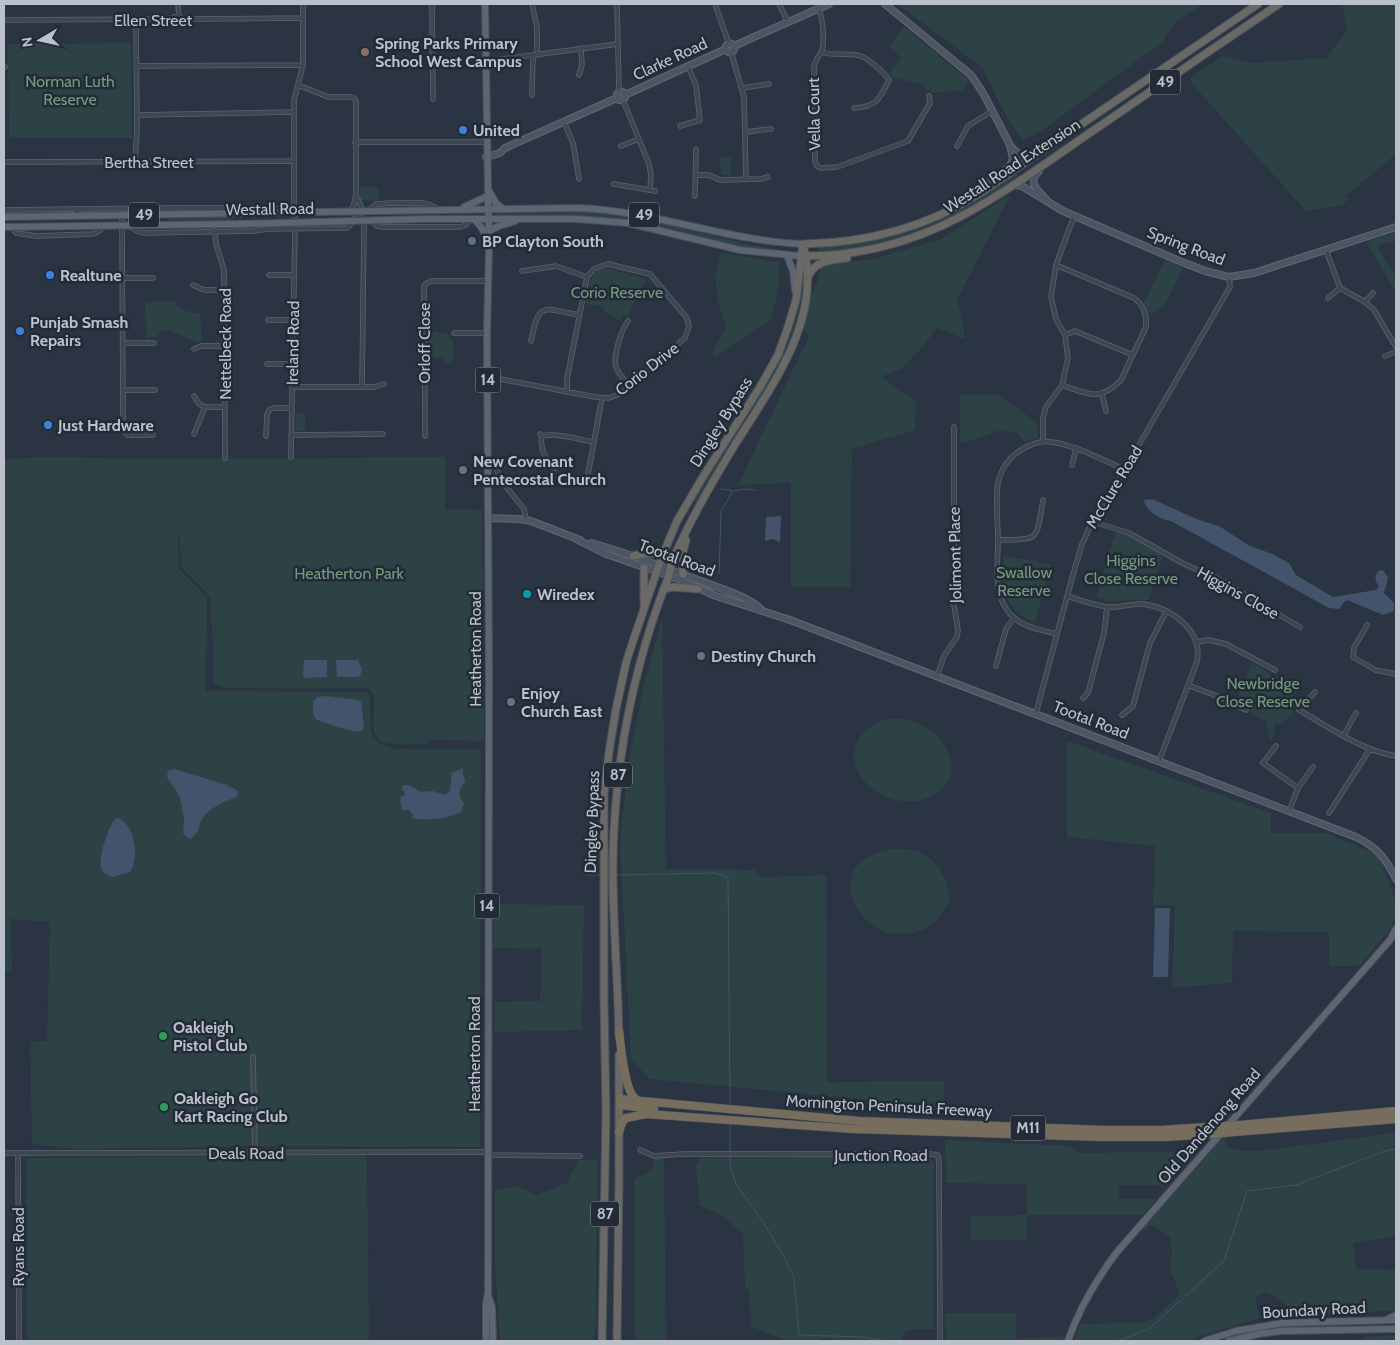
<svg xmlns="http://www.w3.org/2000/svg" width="1400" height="1345" font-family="Cabin,sans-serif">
<rect width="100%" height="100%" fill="#2a3442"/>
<path fill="#2d4244" d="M898,4H1203L1176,21L1161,43L1044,129L1023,141L1009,121L982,68Z
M1342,4H1396V154L1346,196L1348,199L1342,205L1306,211L1192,84L1190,78L1222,56L1249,63L1326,58L1347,30Z
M904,27L967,78L968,81L963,90L934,93L930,90L926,91L922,84L894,78L889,73L901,58L889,46Z
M131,43L132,138H9L8,44Z
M731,157V175H721L720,158Z
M1015,171L1020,178C996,194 970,210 944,223C907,241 859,249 818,253V247L868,242L919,227Z
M360,187H379V200L374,201L360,200Z
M1011,194L957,300L963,322L965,339L937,328L924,345L903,368L881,377L916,401L915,430L852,449L850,587H791V483L738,485L810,334L803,332L810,298L818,280L821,265L874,259L941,239Z
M525,211C535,215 578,211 593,212C658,215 718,242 783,250V252L738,246L659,226L624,219L578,216L497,215L496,212Z
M231,217V221L167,222L169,218Z
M1396,232V241L1377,246L1396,277V292L1366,242Z
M720,253L779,262V286L771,320L715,357L712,353L726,327L719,306L715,278Z
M1165,260L1183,268L1165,305L1150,315L1144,303Z
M802,265L806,266C803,335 774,377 738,434C724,457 711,480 696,502L693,500L780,357L795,317L798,302Z
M608,269L639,277L646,280L636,297L629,315H623L619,320L603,311L604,307L586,304C589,289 588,269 608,269Z
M173,301L183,310L200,314L202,342C188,342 177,330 163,330L156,337L146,339L145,302Z
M428,331L448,333L449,338L453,340V363H444L443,358H429Z
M960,395H1000L1038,424V438L1025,442L1016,432L997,431L974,440L960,443Z
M296,413H305V431H297L296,429Z
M42,457L178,459L445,457V509L482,510L484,741L427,740V744C414,744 399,746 387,743C360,736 385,699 368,688H225L215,684L212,678L214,666L210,596L182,568L178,525L179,569L207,597L206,691L366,692L369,693L370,699L371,731L372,735L379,743L395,749H479L481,752L480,1147L256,1146L75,1149L32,1144L30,1042L47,1041L50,922L11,919L12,971H4V459Z
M1116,532L1132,537L1163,556L1149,600L1108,601L1096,598L1109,551Z
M1003,556L1051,564L1035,623C1002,608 1003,589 1003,556Z
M662,619L666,869L754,870L760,877L826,875L827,1082L944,1081V1107L649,1079L631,1059L620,844L629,761L644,684Z
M1252,663L1266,671L1269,675L1277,677L1283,696L1287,691L1300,701L1294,705L1292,710L1294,713L1280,724H1275L1273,739L1270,741L1265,721L1251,713L1248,702L1237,698Z
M885,719C895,719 906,718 915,722C942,731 966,766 942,789C923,808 888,804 869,786C842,762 854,730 885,719Z
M1067,741L1271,813V833H1326L1374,854L1384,867L1396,905V916L1390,929L1359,966H1329V932L1233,931L1232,983L1172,988L1175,905H1153L1155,846L1067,837Z
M893,849C900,849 908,849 916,851C934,856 950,879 949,899C948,907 941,915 935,921C929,928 920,931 912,933C901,935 888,935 878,929C858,919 842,888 856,867C864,856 880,852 893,849Z
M494,904L584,905L582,1030L494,1032L495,1002L540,1001L542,949L494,948Z
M1394,1133V1154L1396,1174V1236L1353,1244L1357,1269L1396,1270V1310L1304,1316L1267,1292L1255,1297L1260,1318L1197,1337L1189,1341H1074L1081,1322L1086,1324L1144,1322L1154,1318L1180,1294L1169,1267L1172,1252L1170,1238L1159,1229L1150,1225L1143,1232L1141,1229L1201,1163L1219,1139L1225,1138L1227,1147L1248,1151L1274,1149Z
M945,1140L1070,1146L1081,1153L1199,1151L1166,1186L1119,1185V1198L1156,1199L1143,1215H1027V1240H971V1216L1027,1215V1184L946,1183Z
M367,1155L369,1341H27L26,1158Z
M905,1156L931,1158L934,1162V1329L906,1330L902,1339L899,1341H867L866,1340L844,1341L825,1338L816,1341H790L751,1327L749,1289H745L743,1234L725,1217L699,1205L696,1167L700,1158Z
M653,1158H664L666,1341H635L634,1180L652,1169Z
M578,1160H597L596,1329L593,1341H500L495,1264V1190L517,1186L537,1195L569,1182L571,1172L575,1169Z
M945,1313H1016V1339L1065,1336L1063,1341H946Z
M1394,1335L1396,1336V1341H1363V1337Z"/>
<path fill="#43536b" d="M1152,499L1199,520L1219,526L1250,546L1273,554L1290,564L1296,575L1333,597L1376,590L1379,586C1375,581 1374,577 1378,571L1383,570L1388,578L1384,593L1394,603V611L1383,615L1347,600L1343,603L1340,609L1329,608L1171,521C1161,520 1145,511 1144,500Z
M781,516L780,542L773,539L765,541L766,517Z
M304,660H327V677L305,678L303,675Z
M336,660H358L362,669L360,676L356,677H337Z
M325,696L359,700L361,702L364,726L362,731C355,734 322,722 315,719L313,712V702L317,697Z
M463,768V776L466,782C460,785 459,792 460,798L464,803L461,812C446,819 427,821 412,818L413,815L409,810H403L400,801L401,796H404L405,793L402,789L403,785H408L421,792L433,791L445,795L450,791L452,773Z
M174,769L227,785L238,791V795L236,797C225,802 213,806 205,815C198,823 200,834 190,839L185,836L183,833L184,819L180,797L167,777L168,771Z
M117,818C135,823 140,858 130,872L113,877C109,876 105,874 102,871C96,863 109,822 117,818Z
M1155,908H1170L1168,977H1153Z"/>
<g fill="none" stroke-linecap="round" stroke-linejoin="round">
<path stroke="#43536b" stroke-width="1" d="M734,491L746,489L756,490
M719,573L721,511L733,491L721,489
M588,875H602
M616,875L715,873L728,877L730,1105
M730,1124V1152
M730,1156L731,1169L736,1184L763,1222L783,1255L794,1277L799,1335L863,1337L886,1341
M1118,1341L1149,1329L1224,1261L1247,1191L1296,1185L1385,1151L1396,1149"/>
<defs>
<path id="minor" d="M178,4L179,16
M432,4L433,99
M532,4L537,27V55
M617,4L619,92
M715,4L729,44
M779,4L788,22
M819,8C822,18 826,43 821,52C818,58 815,60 814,67L815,161L817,166L821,168L837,167L908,141L930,103L929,96
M4,20L166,19L179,16L183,19H189L303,18
M731,52L744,97L746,179
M821,52C833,56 845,53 857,55C866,56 884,72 889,80C880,98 877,107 854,108
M486,61L618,44
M136,66L303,65
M4,67H5
M579,75L582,65L581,48
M298,85L328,97H351L354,98L356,101V193L354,204L350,212L362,218L364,225L362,387
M742,88L769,84
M532,95L533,56
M623,100L649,164L651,175L650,190
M137,115L294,112
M564,122L573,143L579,179
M680,126L700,120L696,85L688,66
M745,132L771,129
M355,142H486
M621,146L639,139
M957,146L968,126L992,111
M4,162L294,161
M135,162L137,130L136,20
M696,175H709L720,180L761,179L768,177
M614,184L655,191
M356,195L363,211
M695,196L696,150
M76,209L171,208
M4,210L76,209L79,216
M368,211L376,204L394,203H424L430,205L437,209
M163,214L171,208H279L283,212
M122,215L123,428L127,435H153
M372,221L377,226L382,227H460L466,225L470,220
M296,223L294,209V100L303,65V4
M12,227L16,233L36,236L93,234L98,232L104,226
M131,227L137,231L143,233L253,231L268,229L347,228L354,221
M215,231L216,244L224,270L225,458
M1326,250L1340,288L1365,302L1374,310L1396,347
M1056,265L1134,298C1144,305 1147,315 1146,327L1121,380C1101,402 1086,394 1062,385
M522,271L556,266L587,277
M269,275H294
M122,278H153
M193,285L204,290H224
M1328,298L1340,288
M1365,302L1373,293
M268,320H293
M628,321C621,331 613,355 616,367C618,374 625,380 630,386
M454,333H487
M1065,335L1075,331L1133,355
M531,341C539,301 542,308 579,315
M123,343H154
M194,349L201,346H225
M1385,356L1396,352
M267,364H293
M488,377L495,378L595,397L609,398L622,393L685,338L689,326L687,318L650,274L608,264L594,269L587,277L567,379V392
M292,387H375L384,384
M123,390H155
M1102,395L1106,411
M194,396L199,404L205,407
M194,434L205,407H225
M540,434L542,436C539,449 546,460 554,469
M291,435L383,434
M266,436L267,415L269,410L274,408H292
M425,436L424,286L427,283L432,281H488
M542,436C555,432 580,440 594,442
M1043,441V418L1046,407L1062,385L1068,358L1065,335L1056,319L1051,297L1056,265L1074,216
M291,457L295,228
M1072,465L1076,448
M497,471L507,488L524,509L526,520
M586,485L602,398
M1094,522L1129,533L1184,564L1215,577L1300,627
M998,540C1040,539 1036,542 1043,500
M1067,596C1080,600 1094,605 1108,607C1120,608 1131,603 1143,604C1172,608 1203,630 1197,662L1159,761
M1367,625L1354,648L1353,657L1375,670L1396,674
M1057,634C1038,629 1019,627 1007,610C993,591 998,562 998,540C998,521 995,501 998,483C1001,470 1007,459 1018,452C1043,434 1061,443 1086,452C1099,458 1112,463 1124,470
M1197,642L1208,640L1226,644L1275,670
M996,666L1006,629L1014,618
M937,676L944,656L957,637L958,630L954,605V427
M1188,685L1227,700L1246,710
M1315,692L1299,710C1329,727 1362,751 1396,756
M1083,698L1088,693L1104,633L1107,607
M1036,713L1072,578L1082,544L1090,527L1098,517L1104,499L1113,490L1227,292L1230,287L1229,277
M1122,715L1133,706L1150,643L1166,612
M1344,735L1356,713
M1276,746L1263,763L1298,788
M1289,811L1298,788L1313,767
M1329,813L1370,749
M253,1057L255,1152
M640,1150L654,1156L684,1154H930L938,1155L939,1163L940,1341
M4,1153L487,1152
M18,1153L19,1341
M487,1155L580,1156"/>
<path id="secondary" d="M885,4L971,75L983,93L1010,145L1013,159L1011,164L1000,175L969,197
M725.5 48a4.5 4.5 0 1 1 9 0a4.5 4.5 0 1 1-9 0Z
M734,46L829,4
M616.5 96a4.5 4.5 0 1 1 9 0a4.5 4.5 0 1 1-9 0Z
M625,95L726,49
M1011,147L1022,157L1031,158
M486,157L500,153L505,148L617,98
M1039,171C1027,182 1037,190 1046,199
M1013,185L1022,186L1063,211L1177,260L1205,271L1229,277L1254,273L1396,227
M488,518L519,519L531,521L580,540
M578,540L606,554L678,579L716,596L790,620L1356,837C1377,847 1386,859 1396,879
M591,543C629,553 665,568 701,581C721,589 745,595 761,609"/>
<path id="primary" d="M485,4L489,250L487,333L489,673L488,1293L486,1304V1341
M488,189L496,203L503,209
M464,207L488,196
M4,217L579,208C655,211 727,241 803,244
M475,220L481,227L488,240
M4,227L242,224L423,219H576L628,223L740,250L800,256
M489,231L499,226L515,221
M787,255L793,271L795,290
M488,1295L492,1307L493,1341
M1386,1320L1396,1315
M1068,1341C1079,1308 1096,1280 1117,1252L1390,940L1396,929
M1204,1341L1236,1331L1282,1323L1396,1320
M1229,1341L1259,1334L1282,1331L1396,1329"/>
<path id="trunk" d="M803,256C926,257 1001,193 1097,128C1158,86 1218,45 1279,4
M809,275C816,260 833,260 847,258
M633,556L642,554L664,553
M644,568V605
M683,574L682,557L686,540
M663,590L672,587L698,589
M619,1037C618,977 612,917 613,857C615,762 633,667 668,578C670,573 670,567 672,562C688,523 711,484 733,448C770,388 824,320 803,245
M602,1341L606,1113L604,1000V795L609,752L616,709L626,663L632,644L661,559L677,521L701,480L760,387L778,355L788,327L796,300L803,244C866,243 925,228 979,194L1258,4
M617,1341L619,1180V1055"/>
<path id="motorway" d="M619,1031C621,1046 624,1093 637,1100
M620,1099L859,1121L1105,1130H1161L1221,1126
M620,1105L654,1109
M1240,1125L1396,1111
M619,1132L622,1123L626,1118L646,1114L853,1129L1100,1137H1165L1214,1134
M1234,1132L1396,1119"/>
</defs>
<use href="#minor" stroke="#5c646f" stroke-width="5.5"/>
<use href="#secondary" stroke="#5c646f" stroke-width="8"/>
<use href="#primary" stroke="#484f5b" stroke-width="8"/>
<use href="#trunk" stroke="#49515c" stroke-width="9"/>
<use href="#motorway" stroke="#49515c" stroke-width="9"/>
<use href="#minor" stroke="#3e4652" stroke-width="4"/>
<use href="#secondary" stroke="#4d5564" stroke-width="5.5"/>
<use href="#primary" stroke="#5c6571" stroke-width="6"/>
<use href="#trunk" stroke="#6a6966" stroke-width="7"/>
<use href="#motorway" stroke="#776d5c" stroke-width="8"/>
<defs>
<path id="motorway-bridge" d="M1221,1126L1240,1125
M1214,1134L1234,1132"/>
</defs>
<use href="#motorway-bridge" stroke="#49515c" stroke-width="9" stroke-linecap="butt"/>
<use href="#motorway-bridge" stroke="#776d5c" stroke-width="8"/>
</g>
<circle fill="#8d6e63" stroke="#232b37" stroke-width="2" cx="365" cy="52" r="5"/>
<g fill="#3f7fe0" stroke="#232b37" stroke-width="2">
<circle cx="463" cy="130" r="5"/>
<circle cx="50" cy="275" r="5"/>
<circle cx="20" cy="331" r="5"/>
<circle cx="48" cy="425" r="5"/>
</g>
<circle fill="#5c6f8a" stroke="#232b37" stroke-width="2" cx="472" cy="241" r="5"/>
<g fill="#6b7280" stroke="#232b37" stroke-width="2">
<circle cx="463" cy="470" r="5"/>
<circle cx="701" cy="656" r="5"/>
<circle cx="511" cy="702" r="5"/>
</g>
<circle fill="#0f9aa8" stroke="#232b37" stroke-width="2" cx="527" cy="594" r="5"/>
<g fill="#2e9e5b" stroke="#232b37" stroke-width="2">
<circle cx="163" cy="1036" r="5"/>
<circle cx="164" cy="1107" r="5"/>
</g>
<g text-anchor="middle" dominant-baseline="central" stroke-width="5" stroke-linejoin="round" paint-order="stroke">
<g fill="#232b37" stroke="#8d949f" stroke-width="1">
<rect x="1150" y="69.5" width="30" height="25" rx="4"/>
<rect x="129" y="202.5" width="30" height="25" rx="4"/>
<rect x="629" y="202.5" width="30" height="25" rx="4"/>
<rect x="475.5" y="367.5" width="25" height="25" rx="4"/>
<rect x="604" y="762.5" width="28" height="25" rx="4"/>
<rect x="474.5" y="893.5" width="25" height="25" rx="4"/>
<rect x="1010.5" y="1115.5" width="35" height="25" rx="4"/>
<rect x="591" y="1201.5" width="28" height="25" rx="4"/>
</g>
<g font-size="15" font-weight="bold" fill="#bbc1cb">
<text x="1165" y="82">49</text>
<text x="144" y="215">49</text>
<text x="644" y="215">49</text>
<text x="488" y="380">14</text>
<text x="618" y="775">87</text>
<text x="487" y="906">14</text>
<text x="1028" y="1128">M11</text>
<text x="605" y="1214">87</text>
</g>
<g font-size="16" fill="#bbc1cb" stroke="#232b37">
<text x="153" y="20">Ellen Street</text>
<text transform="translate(670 59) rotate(-25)">Clarke Road</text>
<text transform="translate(814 114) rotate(-91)">Vella Court</text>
<text x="149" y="162">Bertha Street</text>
<text transform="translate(1012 166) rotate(-33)">Westall Road Extension</text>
<text transform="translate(270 209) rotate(-1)">Westall Road</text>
<text transform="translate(1186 246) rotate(21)">Spring Road</text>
<text transform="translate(293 343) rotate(-89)">Ireland Road</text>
<text transform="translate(424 343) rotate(-90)">Orloff Close</text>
<text transform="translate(225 344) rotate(-90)">Nettelbeck Road</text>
<text transform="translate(647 369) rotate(-38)">Corio Drive</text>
<text transform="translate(721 422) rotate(-58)">Dingley Bypass</text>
<text transform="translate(1114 487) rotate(-59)">McClure Road</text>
<text transform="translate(955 555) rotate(-91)">Jolimont Place</text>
<text transform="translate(677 558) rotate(20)">Tootal Road</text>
<text transform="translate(1238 593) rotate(29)">Higgins Close</text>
<text transform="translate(475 649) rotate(-90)">Heatherton Road</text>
<text transform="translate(1091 720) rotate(21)">Tootal Road</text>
<text transform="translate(592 822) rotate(-88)">Dingley Bypass</text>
<text transform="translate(474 1054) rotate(-90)">Heatherton Road</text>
<text transform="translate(889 1106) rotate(3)">Mornington Peninsula Freeway</text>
<text transform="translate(1209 1126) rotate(-49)">Old Dandenong Road</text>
<text x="246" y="1153">Deals Road</text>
<text x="881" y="1155">Junction Road</text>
<text transform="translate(18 1247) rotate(-90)">Ryans Road</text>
<text transform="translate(1314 1310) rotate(-3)">Boundary Road</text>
</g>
<g font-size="16" font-weight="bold" fill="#bbc1cb" stroke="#232b37" text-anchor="start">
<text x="375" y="43">Spring Parks Primary<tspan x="375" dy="18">School West Campus</tspan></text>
<text x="473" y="130">United</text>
<text x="482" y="241">BP Clayton South</text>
<text x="60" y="275">Realtune</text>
<text x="30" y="322">Punjab Smash<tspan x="30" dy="18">Repairs</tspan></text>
<text x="58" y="425">Just Hardware</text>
<text x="473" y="461">New Covenant<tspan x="473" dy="18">Pentecostal Church</tspan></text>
<text x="537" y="594">Wiredex</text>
<text x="711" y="656">Destiny Church</text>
<text x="521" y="693">Enjoy<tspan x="521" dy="18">Church East</tspan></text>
<text x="173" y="1027">Oakleigh<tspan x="173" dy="18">Pistol Club</tspan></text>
<text x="174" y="1098">Oakleigh Go<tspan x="174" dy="18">Kart Racing Club</tspan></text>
</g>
<g font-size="16" fill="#759a7e" stroke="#232b37">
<text x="70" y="81">Norman Luth<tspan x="70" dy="18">Reserve</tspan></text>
<text x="617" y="292">Corio Reserve</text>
<text x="1131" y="560">Higgins<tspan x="1131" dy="18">Close Reserve</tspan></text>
<text x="1024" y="572">Swallow<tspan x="1024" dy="18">Reserve</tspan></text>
<text x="349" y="573">Heatherton Park</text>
<text x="1263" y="683">Newbridge<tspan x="1263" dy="18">Close Reserve</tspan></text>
</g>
</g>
<rect width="1400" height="1345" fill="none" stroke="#bbc1cb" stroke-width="10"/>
<g transform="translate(40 40) rotate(261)" stroke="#232b37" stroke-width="4" paint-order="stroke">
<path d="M0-4L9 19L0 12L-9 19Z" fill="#bbc1cb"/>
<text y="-8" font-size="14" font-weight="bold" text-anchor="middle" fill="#bbc1cb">N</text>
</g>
</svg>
